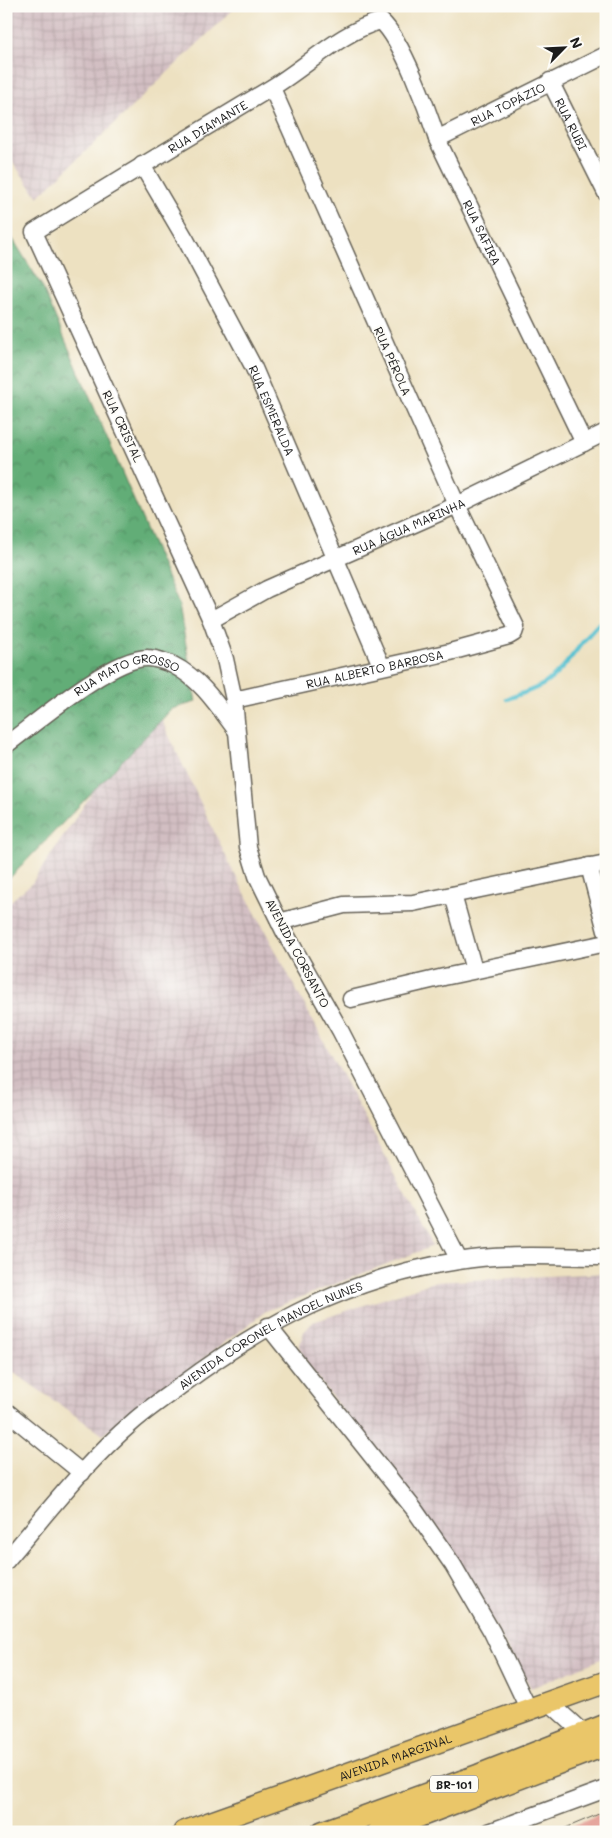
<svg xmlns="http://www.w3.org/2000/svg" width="612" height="1838" font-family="Mali,sans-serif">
<defs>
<pattern id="industrial-grid" width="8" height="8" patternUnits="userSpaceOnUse" patternTransform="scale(1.25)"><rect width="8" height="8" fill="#d2bec2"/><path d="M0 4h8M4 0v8" fill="none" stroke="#b4a3a6"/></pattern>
<pattern id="forest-crowns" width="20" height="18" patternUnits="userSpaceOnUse" patternTransform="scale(1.25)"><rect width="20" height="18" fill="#62ad77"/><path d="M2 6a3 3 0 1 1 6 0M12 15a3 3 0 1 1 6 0" fill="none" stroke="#508c61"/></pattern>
</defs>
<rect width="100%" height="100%" fill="#fdfcf7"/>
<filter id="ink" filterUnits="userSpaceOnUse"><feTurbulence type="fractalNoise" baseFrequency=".02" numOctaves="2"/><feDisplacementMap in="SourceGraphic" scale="10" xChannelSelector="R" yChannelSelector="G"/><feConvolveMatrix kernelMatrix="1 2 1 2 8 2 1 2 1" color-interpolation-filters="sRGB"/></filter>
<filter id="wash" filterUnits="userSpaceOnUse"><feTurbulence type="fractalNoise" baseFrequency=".0096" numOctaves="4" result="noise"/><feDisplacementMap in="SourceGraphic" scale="20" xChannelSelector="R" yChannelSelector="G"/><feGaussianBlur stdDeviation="1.12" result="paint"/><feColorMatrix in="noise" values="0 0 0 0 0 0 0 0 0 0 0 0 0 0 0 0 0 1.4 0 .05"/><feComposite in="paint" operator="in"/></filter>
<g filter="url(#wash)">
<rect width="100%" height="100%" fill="#ede1c1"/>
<path fill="url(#industrial-grid)" d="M6,6H237L38,197L6,153Z
M153,702L231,867L433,1246L266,1311L103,1435L6,1367V905L32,883Z
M606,1273V1657L531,1688L451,1551L309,1367L299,1348L303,1333L313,1322L434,1282Z"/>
<path fill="url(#forest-crowns)" stroke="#3f644a" d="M6,228L42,286L179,605L196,702L172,709L6,882Z"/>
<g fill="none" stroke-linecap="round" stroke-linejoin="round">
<path stroke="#56c1d0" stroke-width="4.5" d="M507,699C520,694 536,690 547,682C570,665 583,636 606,617"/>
</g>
<g id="blocks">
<path fill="#df8e84" d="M606,1811V1832H556Z"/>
</g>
</g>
<g filter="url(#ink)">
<use href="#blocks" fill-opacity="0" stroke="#656156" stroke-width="1"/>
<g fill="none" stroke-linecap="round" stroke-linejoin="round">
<defs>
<g id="minor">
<path id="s1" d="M550,81L606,193"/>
<path id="s2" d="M437,139L606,55"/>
<path id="s3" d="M142,165L186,240L253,366L381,665"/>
<path id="s4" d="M211,620L267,589L457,505L606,432"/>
<path id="s5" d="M234,700L450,652L509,636L514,633L516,627L457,505L272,88"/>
<path id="s6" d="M6,745C36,723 112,657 148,658C154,658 167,662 173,665C201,679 218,706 236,730"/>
<path d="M589,866L606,931"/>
<path d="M453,895L474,970"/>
<path d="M279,922L344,905L413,903L606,863"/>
<path d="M351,999L444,977L606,943"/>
<path id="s7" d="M459,1260L340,1030L284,931L257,876L248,847L234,700L225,659L211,620L34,232C112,183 192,136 271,88C305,68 343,30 381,21C402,39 428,111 437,139L584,443"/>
<path d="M268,1326L414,1509L453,1565L492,1632L529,1710"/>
<path d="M6,1411L82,1473"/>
<path id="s8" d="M6,1561C47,1513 86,1462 134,1421C148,1409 164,1398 179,1387C264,1323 351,1277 458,1261C505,1253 558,1257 606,1257"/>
<path d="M550,1703L591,1740"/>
<path d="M489,1832L606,1789"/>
</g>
<g id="major">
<path id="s9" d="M184,1832L606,1682"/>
<path d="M322,1832L479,1775L606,1725"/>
<path d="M378,1832L606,1745"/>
</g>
</defs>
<use href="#minor" stroke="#656156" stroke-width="19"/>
<use href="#major" stroke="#656156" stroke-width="24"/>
<use href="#minor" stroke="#fff" stroke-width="16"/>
<use href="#major" stroke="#eac669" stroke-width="21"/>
</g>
</g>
<g text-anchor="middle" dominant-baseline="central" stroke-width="4" stroke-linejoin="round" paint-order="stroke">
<rect fill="#fdfcf7" stroke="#605f5e" stroke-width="1" x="430" y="1775.5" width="48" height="17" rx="4"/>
<g font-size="11" font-weight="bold" fill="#1c1c1c">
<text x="454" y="1784">BR-101</text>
</g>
<g font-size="12" fill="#1c1c1c" stroke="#fdfcf7">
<text stroke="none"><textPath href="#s2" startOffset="79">RUA TOPÁZIO</textPath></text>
<text stroke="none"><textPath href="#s1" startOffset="48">RUA RUBI</textPath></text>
<text stroke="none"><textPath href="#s7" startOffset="1325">RUA DIAMANTE</textPath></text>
<text stroke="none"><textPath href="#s7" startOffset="1764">RUA SAFIRA</textPath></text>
<text transform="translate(393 361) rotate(66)">RUA PÉROLA</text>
<text stroke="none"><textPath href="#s3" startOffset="278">RUA ESMERALDA</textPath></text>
<text transform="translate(123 426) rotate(65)">RUA CRISTAL</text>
<text stroke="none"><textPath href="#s4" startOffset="219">RUA ÁGUA MARINHA</textPath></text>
<text stroke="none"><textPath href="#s5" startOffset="144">RUA ALBERTO BARBOSA</textPath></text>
<text stroke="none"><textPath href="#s6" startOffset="144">RUA MATO GROSSO</textPath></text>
<text transform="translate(298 953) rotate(62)">AVENIDA CORSANTO</text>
<text stroke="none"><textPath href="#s8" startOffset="352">AVENIDA CORONEL MANOEL NUNES</textPath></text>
<text stroke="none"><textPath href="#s9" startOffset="224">AVENIDA MARGINAL</textPath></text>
</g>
</g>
<rect width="612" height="1838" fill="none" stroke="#fdfcf7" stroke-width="25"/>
<g transform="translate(564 48) rotate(66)" stroke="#fdfcf7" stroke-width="4" paint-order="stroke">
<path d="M0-4L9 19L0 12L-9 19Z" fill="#1c1c1c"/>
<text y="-8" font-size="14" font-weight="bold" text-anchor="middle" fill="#1c1c1c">N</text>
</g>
</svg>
